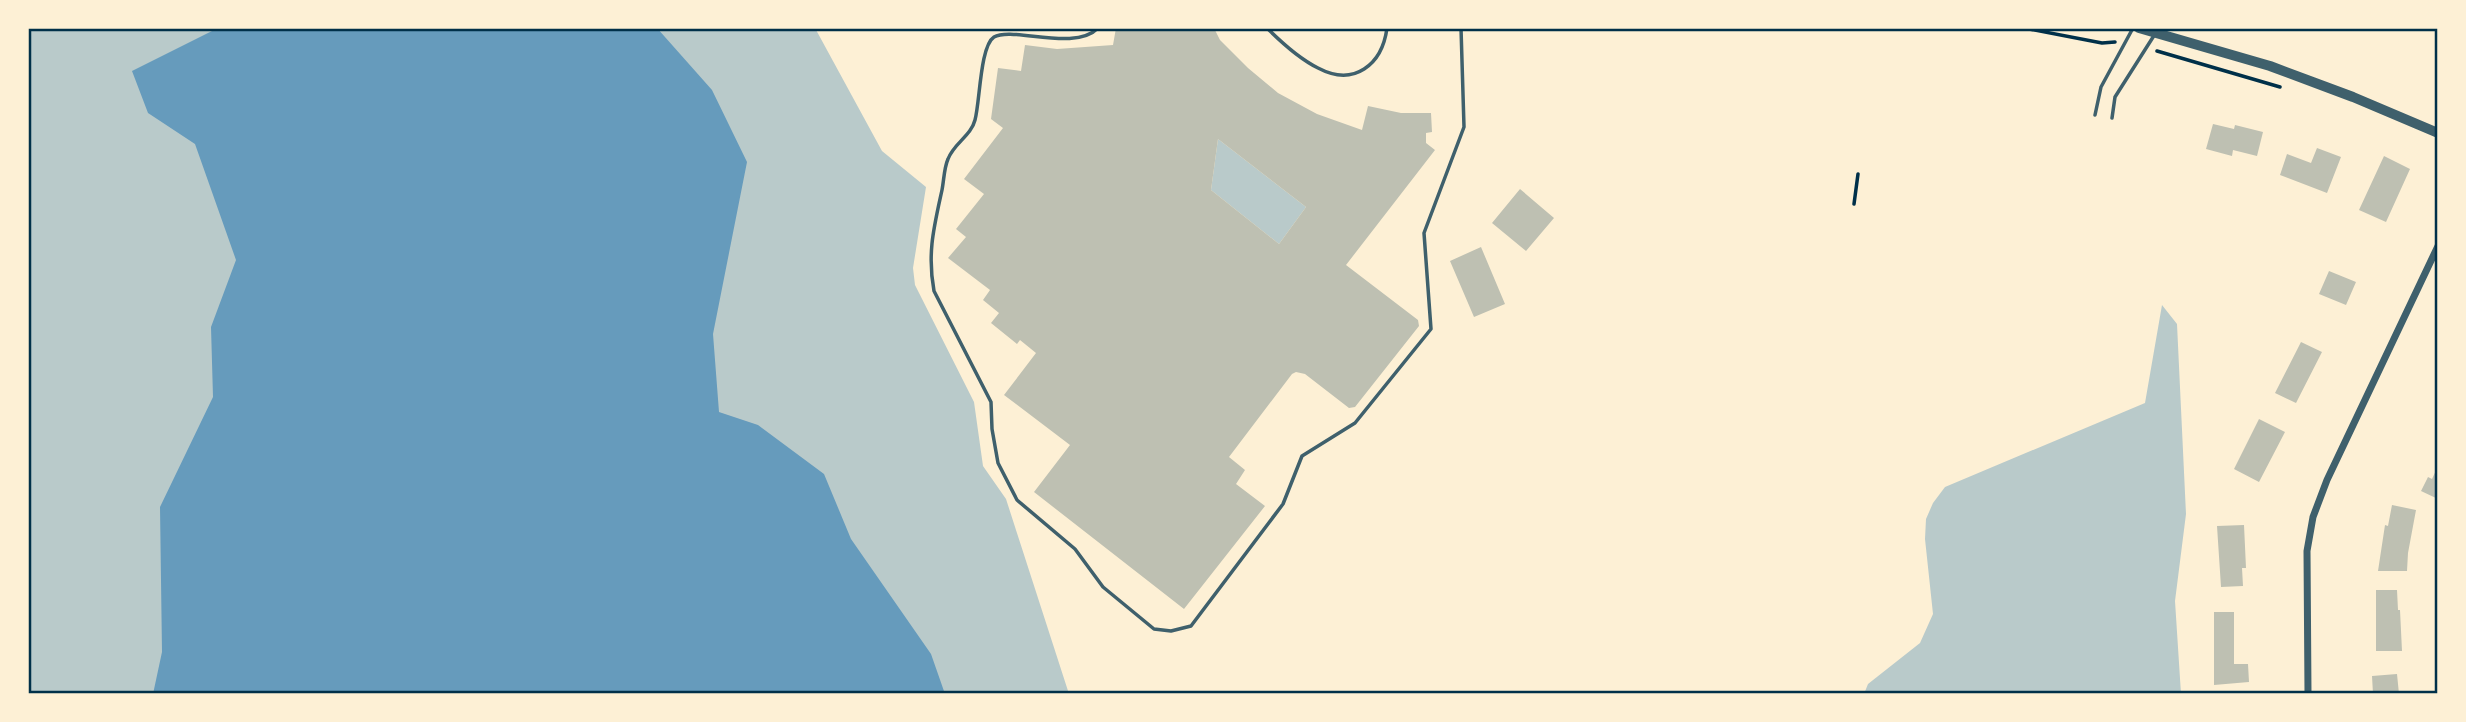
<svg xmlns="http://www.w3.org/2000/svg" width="2466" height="722" font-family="Quicksand,sans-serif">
<rect width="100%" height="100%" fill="#fdf0d5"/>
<path fill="#b9caca" d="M28,28H815L882,151L926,187L913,268L915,285L974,402L983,466L1006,499L1069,694H28Z
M1218,139L1306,207L1279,244L1211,190Z
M2162,305L2177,324L2186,514L2175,601L2181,694H1864L1868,684L1920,643L1933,614L1925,539L1926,519L1933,503L1945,487L2145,403Z"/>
<path fill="#669bbc" d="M218,28H657L712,90L747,162L713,334L719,412L758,425L824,474L851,539L931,654L945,694H153L162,652L160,507L213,397L211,327L236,260L195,144L148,113L132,71Z"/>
<path fill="#bec0b2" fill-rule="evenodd" d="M1116,28H1214L1220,40L1248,68L1278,93L1317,114L1362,130L1368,106L1401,113H1431L1432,132L1426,133V143L1435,150L1346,265L1418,320L1419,326L1355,407L1349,408L1305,374L1296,372L1292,374L1229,457L1245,470L1236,484L1265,506L1184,609L1034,492L1070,445L1004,395L1036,353L1020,340L1017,344L991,323L999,313L983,300L990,290L948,258L966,237L956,229L984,194L964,179L1003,128L991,119L998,68L1021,71L1025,45L1057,49L1113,45ZM1218,139L1306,207L1279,244L1211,190Z
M2213,124L2234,129L2235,125L2263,132L2257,156L2233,150L2232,156L2206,149Z
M2317,148L2341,157L2327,193L2280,175L2287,154L2311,163Z
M2384,156L2410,169L2386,222L2359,210Z
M1520,189L1554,218L1526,251L1492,223Z
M1481,247L1505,304L1474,317L1450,261Z
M2329,271L2356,282L2346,305L2319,294Z
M2301,342L2322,352L2296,403L2275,393Z
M2259,419L2285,432L2259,482L2234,469Z
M2438,466V499L2421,491L2428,477L2432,479Z
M2392,505L2416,510L2408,553L2407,571H2378L2385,525L2388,526Z
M2244,525L2246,568H2242L2243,586L2221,587L2217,526Z
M2376,590H2397L2398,610H2400L2402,651H2376Z
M2214,612H2234V664H2248L2249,682L2214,685Z
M2397,674L2399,694H2373L2372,676Z"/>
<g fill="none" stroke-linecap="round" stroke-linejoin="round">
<path stroke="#003049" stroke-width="3.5" d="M2024,28L2102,43L2115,42
M2157,51L2280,87
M1854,204L1858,174"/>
<path stroke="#3f606c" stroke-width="3.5" d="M1098,28C1075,52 1012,26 994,37C980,46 980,102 975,120C971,136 954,143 948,159C944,168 944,180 942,190C934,227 927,253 934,291L991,402L992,429L998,463L1017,500L1075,549L1103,587L1154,629L1171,631L1191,626L1283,504L1302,456L1355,423L1431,329L1424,233L1464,127L1461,28
M1267,28C1281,42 1300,59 1318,68C1354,87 1382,65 1387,28
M2095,115L2101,87L2133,28
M2112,118L2115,97L2155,34"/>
<path stroke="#3f606c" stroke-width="7" d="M2308,694L2307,551L2313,517L2327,480L2438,246"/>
<path stroke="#3f606c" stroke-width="10" d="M2139,28L2270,66L2353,97L2438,133"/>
</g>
<rect width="2466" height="722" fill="none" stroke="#fdf0d5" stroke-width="60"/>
<rect x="30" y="30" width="2406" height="662" fill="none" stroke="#003049" stroke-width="2.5"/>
</svg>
